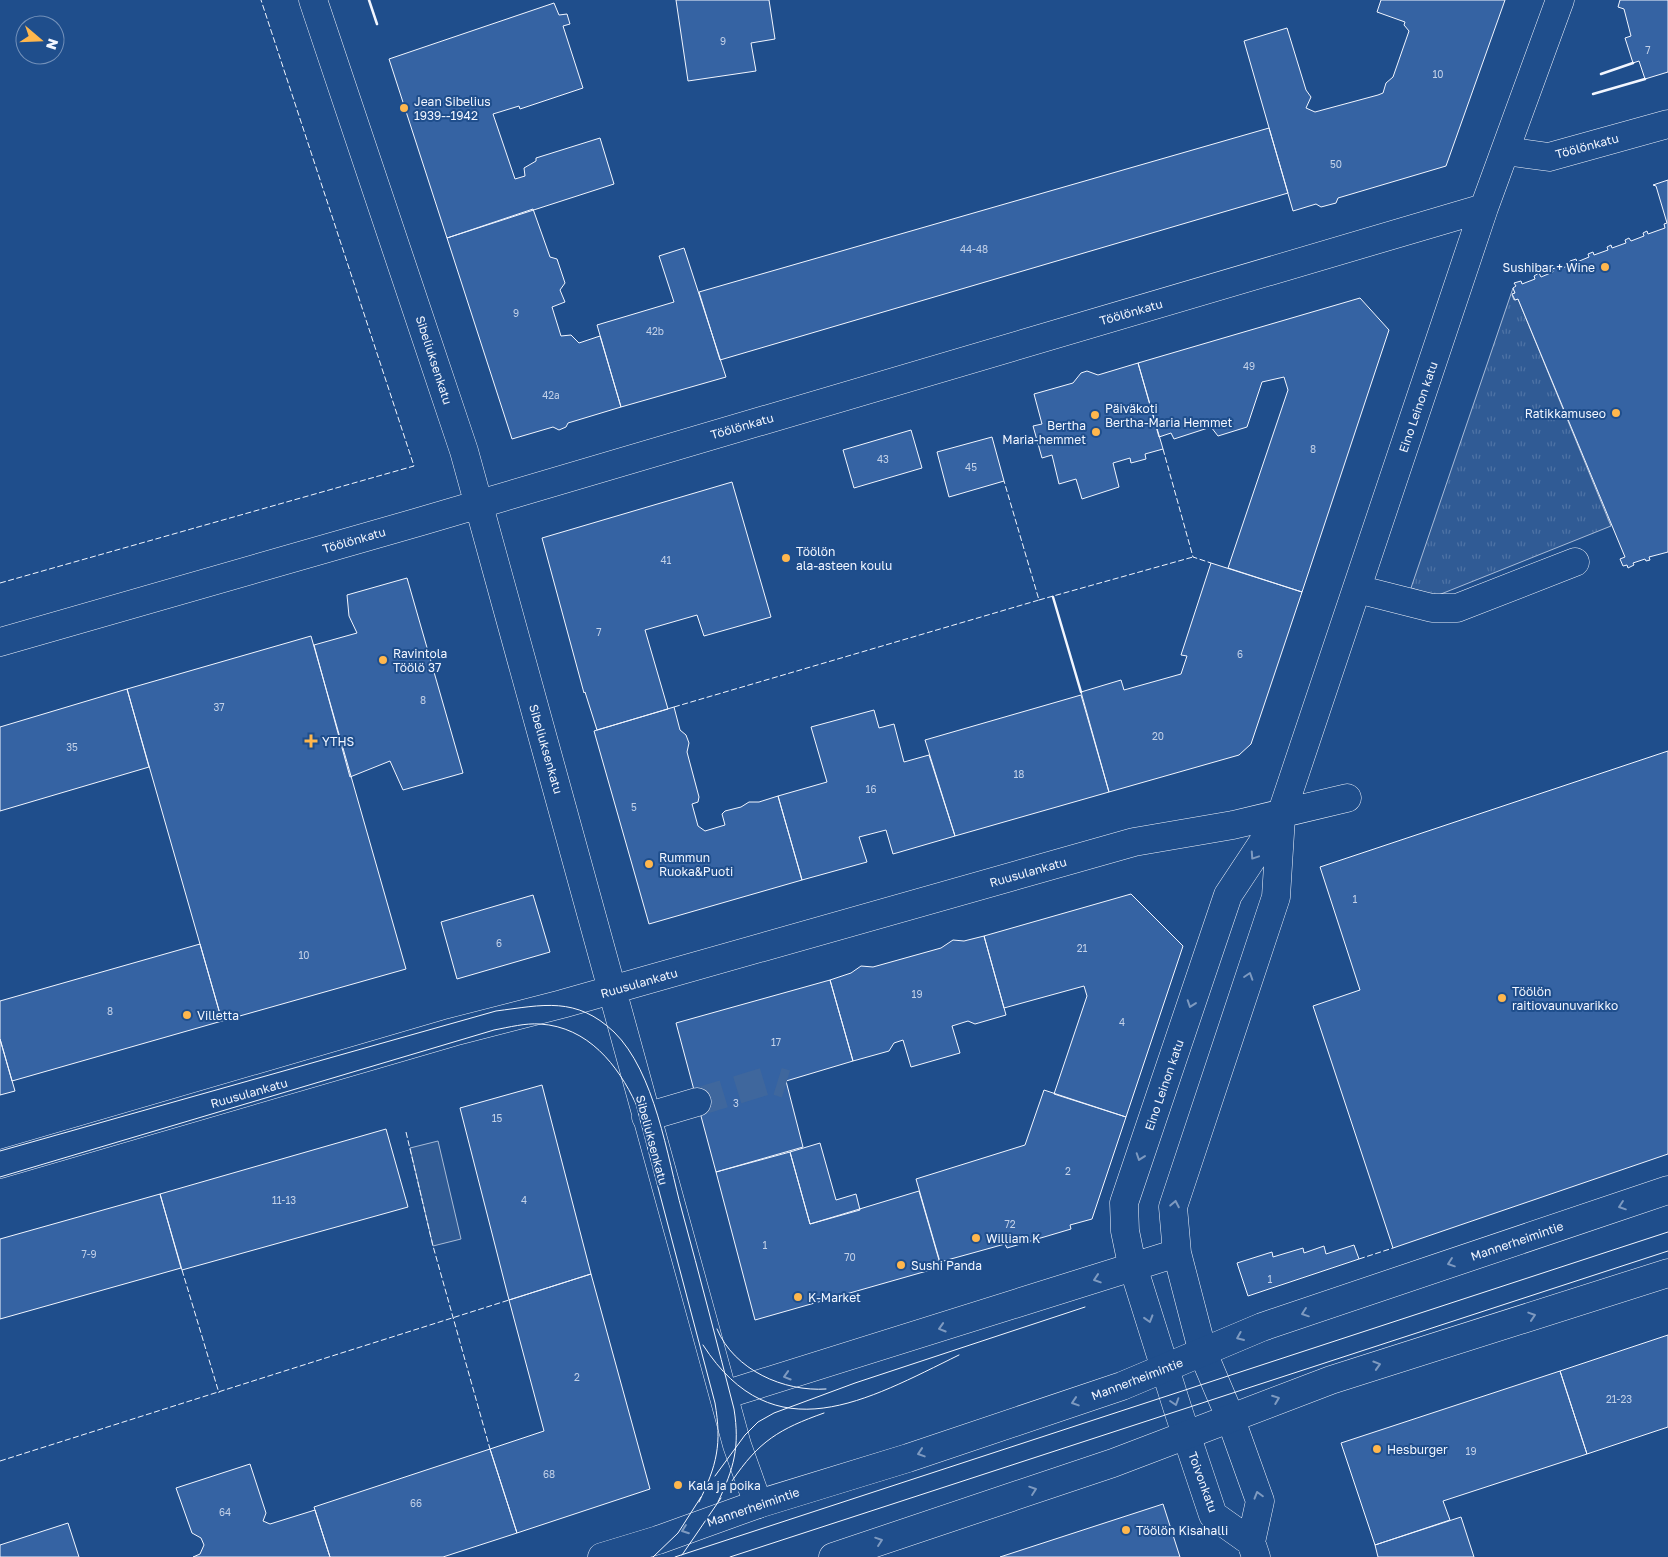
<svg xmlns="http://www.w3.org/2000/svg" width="1668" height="1557" font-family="'Golos Text',sans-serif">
<defs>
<pattern id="grass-tufts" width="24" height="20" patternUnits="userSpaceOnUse" patternTransform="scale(1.25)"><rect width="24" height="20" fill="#305b95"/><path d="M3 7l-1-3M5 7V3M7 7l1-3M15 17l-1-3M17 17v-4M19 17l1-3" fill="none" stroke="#4e73a5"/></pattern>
</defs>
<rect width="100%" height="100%" fill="#1f4e8c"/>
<path fill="url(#grass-tufts)" stroke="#a8bbd7" d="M1513,288L1515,293L1512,295L1514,300L1518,299L1611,526L1436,596L1411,588Z"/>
<path fill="#305b95" stroke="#a8bbd7" d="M438,1141L461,1239L433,1246L410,1148Z"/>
<path fill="#3563a3" stroke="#f2f6ff" d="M676,0H769L775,39L751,43L756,71L688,81Z
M1381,0H1505L1446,166L1338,198L1336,203L1321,207L1316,204L1293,211L1244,41L1287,28L1306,90L1311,97L1306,108L1315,112L1378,95L1383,93L1386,83L1393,77L1409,31L1404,25L1405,22L1377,12Z
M1620,0H1668V72L1645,79L1639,61L1633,63L1625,38L1631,36L1624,9L1618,7Z
M554,3L559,15L567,14L570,24L563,26L583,88L520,109L519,106L493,114L515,179L525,176L524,168L536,161V158L600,138L614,184L447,238L389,59Z
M1269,128L1288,193L720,360L699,292Z
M1668,180V552L1649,557L1650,560L1646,561L1645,559L1633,563L1634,565L1628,568L1627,565L1623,566L1620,559L1625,557L1518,299L1515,300L1512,294L1515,293L1513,288L1516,286L1514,283L1521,281L1522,284L1535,279L1534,276L1539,273L1541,277L1553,272L1552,269L1558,267L1559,270L1571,264L1570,261L1576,259L1577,262L1589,257L1588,254L1593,252L1594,255L1608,250L1607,247L1611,245L1612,248L1626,243L1625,240L1629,238L1631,241L1644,236L1643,233L1647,231L1648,234L1665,228L1664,224L1667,223L1656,186L1653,185Z
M533,209L550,257L557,259L565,283L560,290L565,302L552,307L561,336L571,335L579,343L600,336L621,407L568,423L566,427L559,430L553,427L512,439L447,238Z
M684,248L726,377L621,407L597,325L674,302L659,256Z
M1360,298L1389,330L1302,592L1228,568L1288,390L1284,377L1262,382L1247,427L1218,436L1211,427L1174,439L1171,433L1159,437L1138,363Z
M1138,363L1163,449L1145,454L1146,459L1131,463L1130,458L1113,463L1119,487L1082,499L1076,479L1059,484L1052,455L1042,458L1033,426L1042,424L1034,394L1073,383L1081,373L1087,371L1098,375Z
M911,430L922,468L854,488L843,450Z
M992,437L1004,481L949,497L937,452Z
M732,482L771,617L704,636L697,615L645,630L668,709L597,730L585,692L584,693L542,538Z
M1211,563L1302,592L1251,744L1239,755L1109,792L1081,692L1121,680L1124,690L1181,674L1187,656L1181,655Z
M407,578L463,773L403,790L390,761L350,777L314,645L357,633L349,616L347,595Z
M311,636L406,969L222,1021L127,689Z
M127,689L149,767L0,811V727Z
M1081,695L1109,792L955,836L925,740Z
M674,707L680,730L686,735L689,743L687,752L699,797L698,802L692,804L698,826L705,831L725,825L722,814L725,811L741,807L749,802H759L778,796L802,880L649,924L594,731Z
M874,710L879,728L894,724L904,762L929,755L955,836L893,854L886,830L859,837L867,862L802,880L778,796L827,782L811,727Z
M1668,751V1154L1393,1248L1313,1006L1360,990L1320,867Z
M1131,894L1183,946L1126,1117L1054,1094L1087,996L1084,986L1004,1008L984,936Z
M533,895L550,952L457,979L441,922Z
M984,936L1006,1015L975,1024L968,1021L952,1026L960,1053L911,1067L903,1040L894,1043L889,1051L853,1061L830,980L851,973L861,966L873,967L941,948L953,940L964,941Z
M200,944L222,1021L12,1081L0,1039V1001Z
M830,980L853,1061L786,1081L803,1147L716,1172L676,1023Z
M0,1039L15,1091L0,1095Z
M542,1085L591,1274L509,1300L460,1108Z
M1044,1090L1126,1117L1092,1219L1070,1225L1071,1229L1007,1248L1005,1244L940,1262L916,1179L1025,1145Z
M386,1129L408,1207L182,1270L160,1194Z
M820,1143L836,1200L856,1194L860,1210L810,1224L790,1152Z
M790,1152L810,1224L919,1191L941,1267L755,1320L716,1172Z
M160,1194L181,1268L0,1319V1239Z
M1354,1245L1359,1259L1248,1296L1237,1263L1272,1252L1273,1257L1303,1248L1304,1253L1324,1246L1326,1254Z
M591,1274L650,1489L517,1533L490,1449L544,1431L509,1300Z
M1668,1335V1427L1587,1454L1560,1371Z
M1560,1371L1587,1454L1443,1501L1450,1520L1375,1545L1341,1443Z
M490,1449L517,1533L443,1557H330L314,1507Z
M250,1464L266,1513L263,1521L270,1524L315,1510L330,1557H193L200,1554L204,1545L201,1538L192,1533L176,1488Z
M1163,1504L1180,1557H1000Z
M1461,1517L1474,1557H1378L1375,1545Z
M68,1523L79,1557H0V1545Z"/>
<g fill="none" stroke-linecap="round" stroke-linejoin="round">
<path stroke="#3f679d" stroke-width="28" stroke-dasharray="28 14" stroke-linecap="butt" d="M697,1102L766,1081L773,1080L786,1084"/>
<defs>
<path id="minor" d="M313,0L464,451L708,1339L737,1445L758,1504
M1505,151L1549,157L1668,124
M1357,589L1432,608H1457L1575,562
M0,642L422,521L1484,208
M646,1117L697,1102
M0,1164L453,1032L562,1004L1134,842L1233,825L1347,798
M724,1395L1177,1253
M1251,1542L1213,1515L1178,1410L1131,1260L1125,1231L1124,1203L1228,895L1281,815L1484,208L1560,0
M1256,1557L1251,1542L1260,1501L1230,1417L1203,1353L1177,1253L1173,1207L1276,897L1281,817"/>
<path id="major" d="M602,1557L658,1540L758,1504L908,1458L1122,1386L1262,1327L1668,1190
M833,1557L1113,1463L1331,1380L1668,1273"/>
</defs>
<use href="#minor" stroke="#f2f6ff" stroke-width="29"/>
<use href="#major" stroke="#f2f6ff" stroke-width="29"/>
<use href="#minor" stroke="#1f4e8c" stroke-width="28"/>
<use href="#major" stroke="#1f4e8c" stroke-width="28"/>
<path stroke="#f2f6ff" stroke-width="1" d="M0,1151L496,1011C543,1005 576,996 614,1032C655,1072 667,1156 682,1211C700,1277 717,1343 734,1409C740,1447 734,1468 718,1502
M0,1177L494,1030C510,1027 525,1023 540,1024C588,1027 618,1065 636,1104L715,1403C722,1444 717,1465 699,1502
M717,1329C734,1370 784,1392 826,1389
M703,1345C774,1455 867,1400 959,1355
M715,1476L745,1435L758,1422L774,1413L855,1383L1085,1307
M732,1481C759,1441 779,1429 824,1413
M682,1555L721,1498
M653,1557L678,1533L701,1497
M675,1557L1668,1232
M730,1557L1668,1251"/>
<path stroke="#f2f6ff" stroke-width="1" stroke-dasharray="6 2.5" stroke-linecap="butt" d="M1163,449L1193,557L1211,563
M0,583L414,466L261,0
M1039,600L1193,557
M674,707L1039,600L1004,481
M406,1132L433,1246L490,1449
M1359,1259L1393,1248
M182,1270L219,1393
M0,1461L509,1300"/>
<path stroke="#f2f6ff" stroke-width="2.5" d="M369,0L377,24
M1601,74L1633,63
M1593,94L1645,79
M1053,597L1081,692"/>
</g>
<defs><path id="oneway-chevron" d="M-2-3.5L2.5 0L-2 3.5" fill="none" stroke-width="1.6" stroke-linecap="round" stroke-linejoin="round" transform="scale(1.25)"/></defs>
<g stroke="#7e9ac0">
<use href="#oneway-chevron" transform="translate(1254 856) rotate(124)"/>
<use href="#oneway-chevron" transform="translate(1249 976) rotate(-72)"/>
<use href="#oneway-chevron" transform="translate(1191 1004) rotate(109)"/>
<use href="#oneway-chevron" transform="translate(1140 1157) rotate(109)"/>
<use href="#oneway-chevron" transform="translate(1175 1204) rotate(-79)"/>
<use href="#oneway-chevron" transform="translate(1622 1206) rotate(161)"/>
<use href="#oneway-chevron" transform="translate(1451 1263) rotate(161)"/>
<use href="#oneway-chevron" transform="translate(1097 1279) rotate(162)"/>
<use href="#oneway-chevron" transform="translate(1305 1313) rotate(161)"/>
<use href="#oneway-chevron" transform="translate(1532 1316) rotate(-18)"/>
<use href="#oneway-chevron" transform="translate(1149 1319) rotate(73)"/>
<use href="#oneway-chevron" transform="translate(942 1328) rotate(163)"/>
<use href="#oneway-chevron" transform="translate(1240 1337) rotate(157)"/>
<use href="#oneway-chevron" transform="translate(1377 1365) rotate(-17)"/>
<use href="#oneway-chevron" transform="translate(787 1376) rotate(163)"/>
<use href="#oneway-chevron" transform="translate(1276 1399) rotate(-21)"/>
<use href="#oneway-chevron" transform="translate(1075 1402) rotate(162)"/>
<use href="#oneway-chevron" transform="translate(1175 1402) rotate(72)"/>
<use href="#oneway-chevron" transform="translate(921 1453) rotate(162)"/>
<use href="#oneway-chevron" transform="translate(1033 1490) rotate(-19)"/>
<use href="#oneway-chevron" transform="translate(1258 1495) rotate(-106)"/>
<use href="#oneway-chevron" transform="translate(685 1530) rotate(160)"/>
<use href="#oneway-chevron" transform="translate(879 1541) rotate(-19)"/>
</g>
<g fill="#ffb74d" stroke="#1f4e8c" stroke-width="2">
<circle cx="404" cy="108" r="5"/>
<circle cx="1605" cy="267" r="5"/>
<circle cx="1616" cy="413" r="5"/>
<circle cx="1095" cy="415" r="5"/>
<circle cx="1096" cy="432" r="5"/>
<circle cx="786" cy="558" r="5"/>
<circle cx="383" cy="660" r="5"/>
<path d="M308.5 733.5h5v5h5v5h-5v5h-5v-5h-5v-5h5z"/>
<circle cx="649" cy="864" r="5"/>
<circle cx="1502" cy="998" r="5"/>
<circle cx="187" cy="1015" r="5"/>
<circle cx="976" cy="1238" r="5"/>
<circle cx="901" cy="1265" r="5"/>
<circle cx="798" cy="1297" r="5"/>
<circle cx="1377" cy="1449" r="5"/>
<circle cx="678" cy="1485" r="5"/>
<circle cx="1126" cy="1530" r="5"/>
</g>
<g text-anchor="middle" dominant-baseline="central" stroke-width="4" stroke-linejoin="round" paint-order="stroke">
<g font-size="10" fill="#c3d1e8">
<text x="723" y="41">9</text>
<text x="1648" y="50">7</text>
<text x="1438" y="74">10</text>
<text x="1336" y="164">50</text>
<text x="974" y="249">44-48</text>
<text x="516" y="313">9</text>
<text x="655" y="331">42b</text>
<text x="1249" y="366">49</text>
<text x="551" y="395">42a</text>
<text x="1313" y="449">8</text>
<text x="883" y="459">43</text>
<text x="971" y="467">45</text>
<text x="666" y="560">41</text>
<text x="599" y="632">7</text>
<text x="1240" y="654">6</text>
<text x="423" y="700">8</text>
<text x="219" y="707">37</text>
<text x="1158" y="736">20</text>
<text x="72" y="747">35</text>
<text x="1019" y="774">18</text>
<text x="871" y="789">16</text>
<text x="634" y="807">5</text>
<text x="1355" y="899">1</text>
<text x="499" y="943">6</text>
<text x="1082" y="948">21</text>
<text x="304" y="955">10</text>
<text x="917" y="994">19</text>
<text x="110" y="1011">8</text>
<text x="1122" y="1022">4</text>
<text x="776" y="1042">17</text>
<text x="736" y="1103">3</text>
<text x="497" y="1118">15</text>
<text x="1068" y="1171">2</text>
<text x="284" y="1200">11-13</text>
<text x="524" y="1200">4</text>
<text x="1010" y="1224">72</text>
<text x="765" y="1245">1</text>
<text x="89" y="1254">7-9</text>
<text x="850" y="1257">70</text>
<text x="1270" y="1279">1</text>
<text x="577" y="1377">2</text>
<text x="1619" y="1399">21-23</text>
<text x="1471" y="1451">19</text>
<text x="549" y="1474">68</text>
<text x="416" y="1503">66</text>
<text x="225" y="1512">64</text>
</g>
<g font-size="12" fill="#f2f6ff" stroke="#1f4e8c" text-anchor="start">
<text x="414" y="101">Jean Sibelius<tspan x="414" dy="14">1939--1942</tspan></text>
<text x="1595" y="267" text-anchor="end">Sushibar + Wine</text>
<text x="1105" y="408">Päiväkoti<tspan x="1105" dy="14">Bertha-Maria Hemmet</tspan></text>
<text x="1606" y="413" text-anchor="end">Ratikkamuseo</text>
<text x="1086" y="425" text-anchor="end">Bertha<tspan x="1086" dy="14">Maria-hemmet</tspan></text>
<text x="796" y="551">Töölön<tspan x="796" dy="14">ala-asteen koulu</tspan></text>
<text x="393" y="653">Ravintola<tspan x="393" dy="14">Töölö 37</tspan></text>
<text x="322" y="741">YTHS</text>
<text x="659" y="857">Rummun<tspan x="659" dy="14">Ruoka&amp;Puoti</tspan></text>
<text x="1512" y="991">Töölön<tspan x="1512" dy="14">raitiovaunuvarikko</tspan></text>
<text x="197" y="1015">Villetta</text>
<text x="986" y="1238">William K</text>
<text x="911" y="1265">Sushi Panda</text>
<text x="808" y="1297">K-Market</text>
<text x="1387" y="1449">Hesburger</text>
<text x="688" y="1485">Kala ja poika</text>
<text x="1136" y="1530">Töölön Kisahalli</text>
</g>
<g font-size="12" fill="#f2f6ff" stroke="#1f4e8c">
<text transform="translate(1587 146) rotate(-15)">Töölönkatu</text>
<text transform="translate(1131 312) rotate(-16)">Töölönkatu</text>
<text transform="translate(434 360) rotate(72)">Sibeliuksenkatu</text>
<text transform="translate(1418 407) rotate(-71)">Eino Leinon katu</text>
<text transform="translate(742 426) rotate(-16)">Töölönkatu</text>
<text transform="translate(354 540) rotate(-16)">Töölönkatu</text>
<text transform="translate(546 749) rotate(74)">Sibeliuksenkatu</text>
<text transform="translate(1028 872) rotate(-16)">Ruusulankatu</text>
<text transform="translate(639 983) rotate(-16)">Ruusulankatu</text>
<text transform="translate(1164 1085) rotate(-71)">Eino Leinon katu</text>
<text transform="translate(249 1093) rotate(-16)">Ruusulankatu</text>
<text transform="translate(652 1140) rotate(75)">Sibeliuksenkatu</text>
<text transform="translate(1517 1241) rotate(-19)">Mannerheimintie</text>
<text transform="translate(1137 1379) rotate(-21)">Mannerheimintie</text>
<text transform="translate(1203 1482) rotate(70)">Toivonkatu</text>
<text transform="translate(753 1507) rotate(-19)">Mannerheimintie</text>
</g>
</g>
<g transform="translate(40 40) rotate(109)"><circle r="24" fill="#1f4e8c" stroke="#7391ba"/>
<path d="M0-4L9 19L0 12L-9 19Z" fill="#ffb74d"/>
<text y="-8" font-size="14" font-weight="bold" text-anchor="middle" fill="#f2f6ff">N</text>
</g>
</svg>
